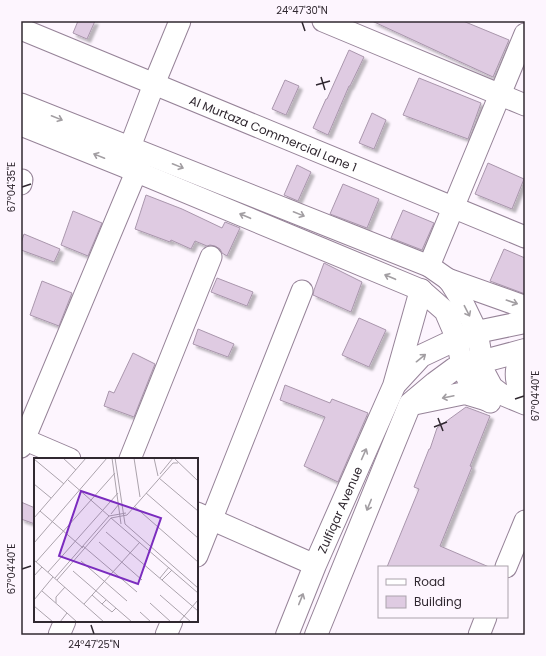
<svg xmlns="http://www.w3.org/2000/svg" width="546" height="656" font-family="Poppins,sans-serif">
<defs>
<filter id="shadow"><feDropShadow dx="3.5" dy="3.5" stdDeviation="1" flood-color="#0004"/></filter>
</defs>
<rect width="100%" height="100%" fill="#fdf5fe"/>
<path fill="#dfcbe2" stroke="#a996ac" filter="url(#shadow)" d="M78,21H95L87,39L73,33Z
M372,21H463L509,40L493,77Z
M349,50L364,57L350,86H349L328,135L313,128L326,99H327Z
M419,78L481,103L468,139L403,115Z
M285,80L299,86L286,115L272,109Z
M372,113L386,120L374,149L359,143Z
M488,163L524,179L512,209L475,194Z
M297,165L311,172L298,201L284,195Z
M343,184L379,199L367,228L330,214Z
M146,195L182,209L222,228L225,222L240,228L227,256L222,253L220,249L215,246L210,245L207,246L195,241L191,249L171,240L170,242L135,229Z
M403,210L434,223L422,250L391,238Z
M73,211L102,223L88,256L61,245Z
M24,234L60,249L54,262L21,250V243Z
M504,249L525,258V294L490,281Z
M324,263L362,282L351,312L313,295L314,290Z
M217,278L253,292L247,306L211,292Z
M42,281L72,293L59,326L30,315Z
M359,318L386,330L369,367L342,355Z
M198,329L234,344L228,357L193,344Z
M133,353L155,364L134,417L104,406L109,391L114,393Z
M285,385L330,403L332,399L368,413L338,482L304,466L325,417L280,400Z
M466,407L490,416L470,466L472,467L440,546L489,567H387L419,489L414,487L429,449H430L437,428Z
M21,502L35,508V524L21,519Z"/>
<g fill="none" stroke-linecap="round" stroke-linejoin="round">
<defs>
<g id="minor">
<path d="M323,21L525,105"/>
<path id="s1" d="M21,29L525,237"/>
<path d="M21,104L429,266L449,280L462,301L477,332L484,372L492,387L501,394L525,404"/>
<path d="M21,125L123,166L421,290L445,311L457,339L462,366L469,382L475,391L485,399L490,402"/>
<path d="M125,160L154,84L180,21"/>
<path d="M21,184L22,180"/>
<path d="M429,266L525,34"/>
<path d="M21,438L70,459"/>
<path d="M21,447L142,158"/>
<path d="M130,459L211,257"/>
<path d="M197,513L315,565"/>
<path d="M197,556L302,291"/>
<path d="M506,567L525,521"/>
<path d="M59,635L65,621"/>
<path d="M166,635L172,621"/>
<path d="M479,635L486,617"/>
</g>
<g id="tertiary">
<path d="M449,280L525,307"/>
<path d="M525,356C523,358 520,360 519,363C514,374 518,390 525,399"/>
<path d="M397,382L421,356L457,339L477,332L525,322"/>
<path d="M412,404L465,393L485,399"/>
<path id="s2" d="M287,635L315,565L394,386L421,290"/>
<path d="M316,635L410,404L435,383L454,369L525,350"/>
</g>
</defs>
<use href="#minor" stroke="#968398" stroke-width="23"/>
<use href="#tertiary" stroke="#968398" stroke-width="24"/>
<use href="#minor" stroke="#fff" stroke-width="21"/>
<use href="#tertiary" stroke="#fff" stroke-width="22"/>
</g>
<defs><path id="oneway-shaft" d="M-6 0H5M1.5-3L5.5 0L1.5 3" fill="none" stroke-width="1.6" stroke-linecap="round" stroke-linejoin="round"/></defs>
<g stroke="#a29ea2">
<use href="#oneway-shaft" transform="translate(57 118) rotate(22)"/>
<use href="#oneway-shaft" transform="translate(99 156) rotate(-158)"/>
<use href="#oneway-shaft" transform="translate(178 166) rotate(22)"/>
<use href="#oneway-shaft" transform="translate(299 214) rotate(22)"/>
<use href="#oneway-shaft" transform="translate(245 216) rotate(-157)"/>
<use href="#oneway-shaft" transform="translate(390 277) rotate(-157)"/>
<use href="#oneway-shaft" transform="translate(512 302) rotate(19)"/>
<use href="#oneway-shaft" transform="translate(467 311) rotate(63)"/>
<use href="#oneway-shaft" transform="translate(421 358) rotate(-39)"/>
<use href="#oneway-shaft" transform="translate(448 397) rotate(168)"/>
<use href="#oneway-shaft" transform="translate(364 454) rotate(-66)"/>
<use href="#oneway-shaft" transform="translate(369 505) rotate(112)"/>
<use href="#oneway-shaft" transform="translate(301 599) rotate(-68)"/>
</g>
<path fill="none" stroke="#302830" stroke-width="1.5" d="M302,22L305,31M321,77L325,90M316,85L330,81M22,187L31,184M515,399L524,396M438,418L443,431M434,427L447,422M22,569L31,566M91,625L94,634"/>
<g text-anchor="middle" dominant-baseline="central" stroke-width="3.5" stroke-linejoin="round" paint-order="stroke">
<g font-size="12" fill="#302830" stroke="#fdf5fe">
<text stroke="none"><textPath href="#s1" startOffset="273">Al Murtaza Commercial Lane 1</textPath></text>
<text stroke="none"><textPath href="#s2" startOffset="136">Zulfiqar Avenue</textPath></text>
</g>
</g>
<g transform="translate(34 458)">
<rect width="164" height="164" fill="#fdf5fe"/>
<path fill="none" stroke="#aba3ac" stroke-width="1" d="M29,0L42,12M78,0L87,66M81,0L91,66L164,130M100,0L106,39M120,0L124,18M140,0L164,23M0,1L30,26M126,16L139,0M125,20L164,53M34,22L75,58M0,26L17,40M112,35L164,80M100,48L164,104M6,53L49,90M77,56L85,46M0,60L52,0M77,60L164,135M72,74L164,153M65,84L108,122M0,85L73,0M49,88L103,134M0,102L70,164M47,103L93,143M2,104L81,15M39,113L98,164M14,114L84,35M0,118L8,109M21,120L75,58L92,55M126,120L135,109M23,122L77,60L93,57L139,5H144M128,122L138,112M8,133L33,155M58,137L68,146L72,142M126,137L157,164M0,142L19,119M22,145V139L31,129M116,145L137,164M50,146L106,84M68,146L78,154L82,150M0,148L19,164M106,154L117,164M26,164L33,155L43,164M145,164L164,142"/>
<path fill="#7b2cbf" fill-opacity="0.15" stroke="#7b2cbf" stroke-width="2" d="M47,33L127,60L104,126L25,98Z"/>
<rect width="164" height="164" fill="none" stroke="#302830" stroke-width="2"/>
</g>
<rect width="546" height="656" fill="none" stroke="#fdf5fe" stroke-width="44"/>
<rect x="378" y="566" width="130" height="52" fill="#fdf5fe" stroke="#aba3ac"/>
<rect x="386" y="579" width="20" height="6" fill="#ffffff" stroke="#aba3ac"/>
<text x="414" y="586" font-size="12" fill="#302830">Road</text>
<rect x="386" y="596" width="20" height="12" fill="#dfcbe2" stroke="#aba3ac"/>
<text x="414" y="606" font-size="12" fill="#302830">Building</text>
<rect x="22" y="22" width="502" height="612" fill="none" stroke="#302830" stroke-width="1.5"/>
<g font-size="10" text-anchor="middle" fill="#302830">
<text x="302" y="14">24°47'30"N</text>
<text transform="translate(11 187) rotate(-90)" y="4">67°04'35"E</text>
<text transform="translate(535 396) rotate(-90)" y="4">67°04'40"E</text>
<text transform="translate(11 569) rotate(-90)" y="4">67°04'40"E</text>
<text x="94" y="648">24°47'25"N</text>
</g>
</svg>
